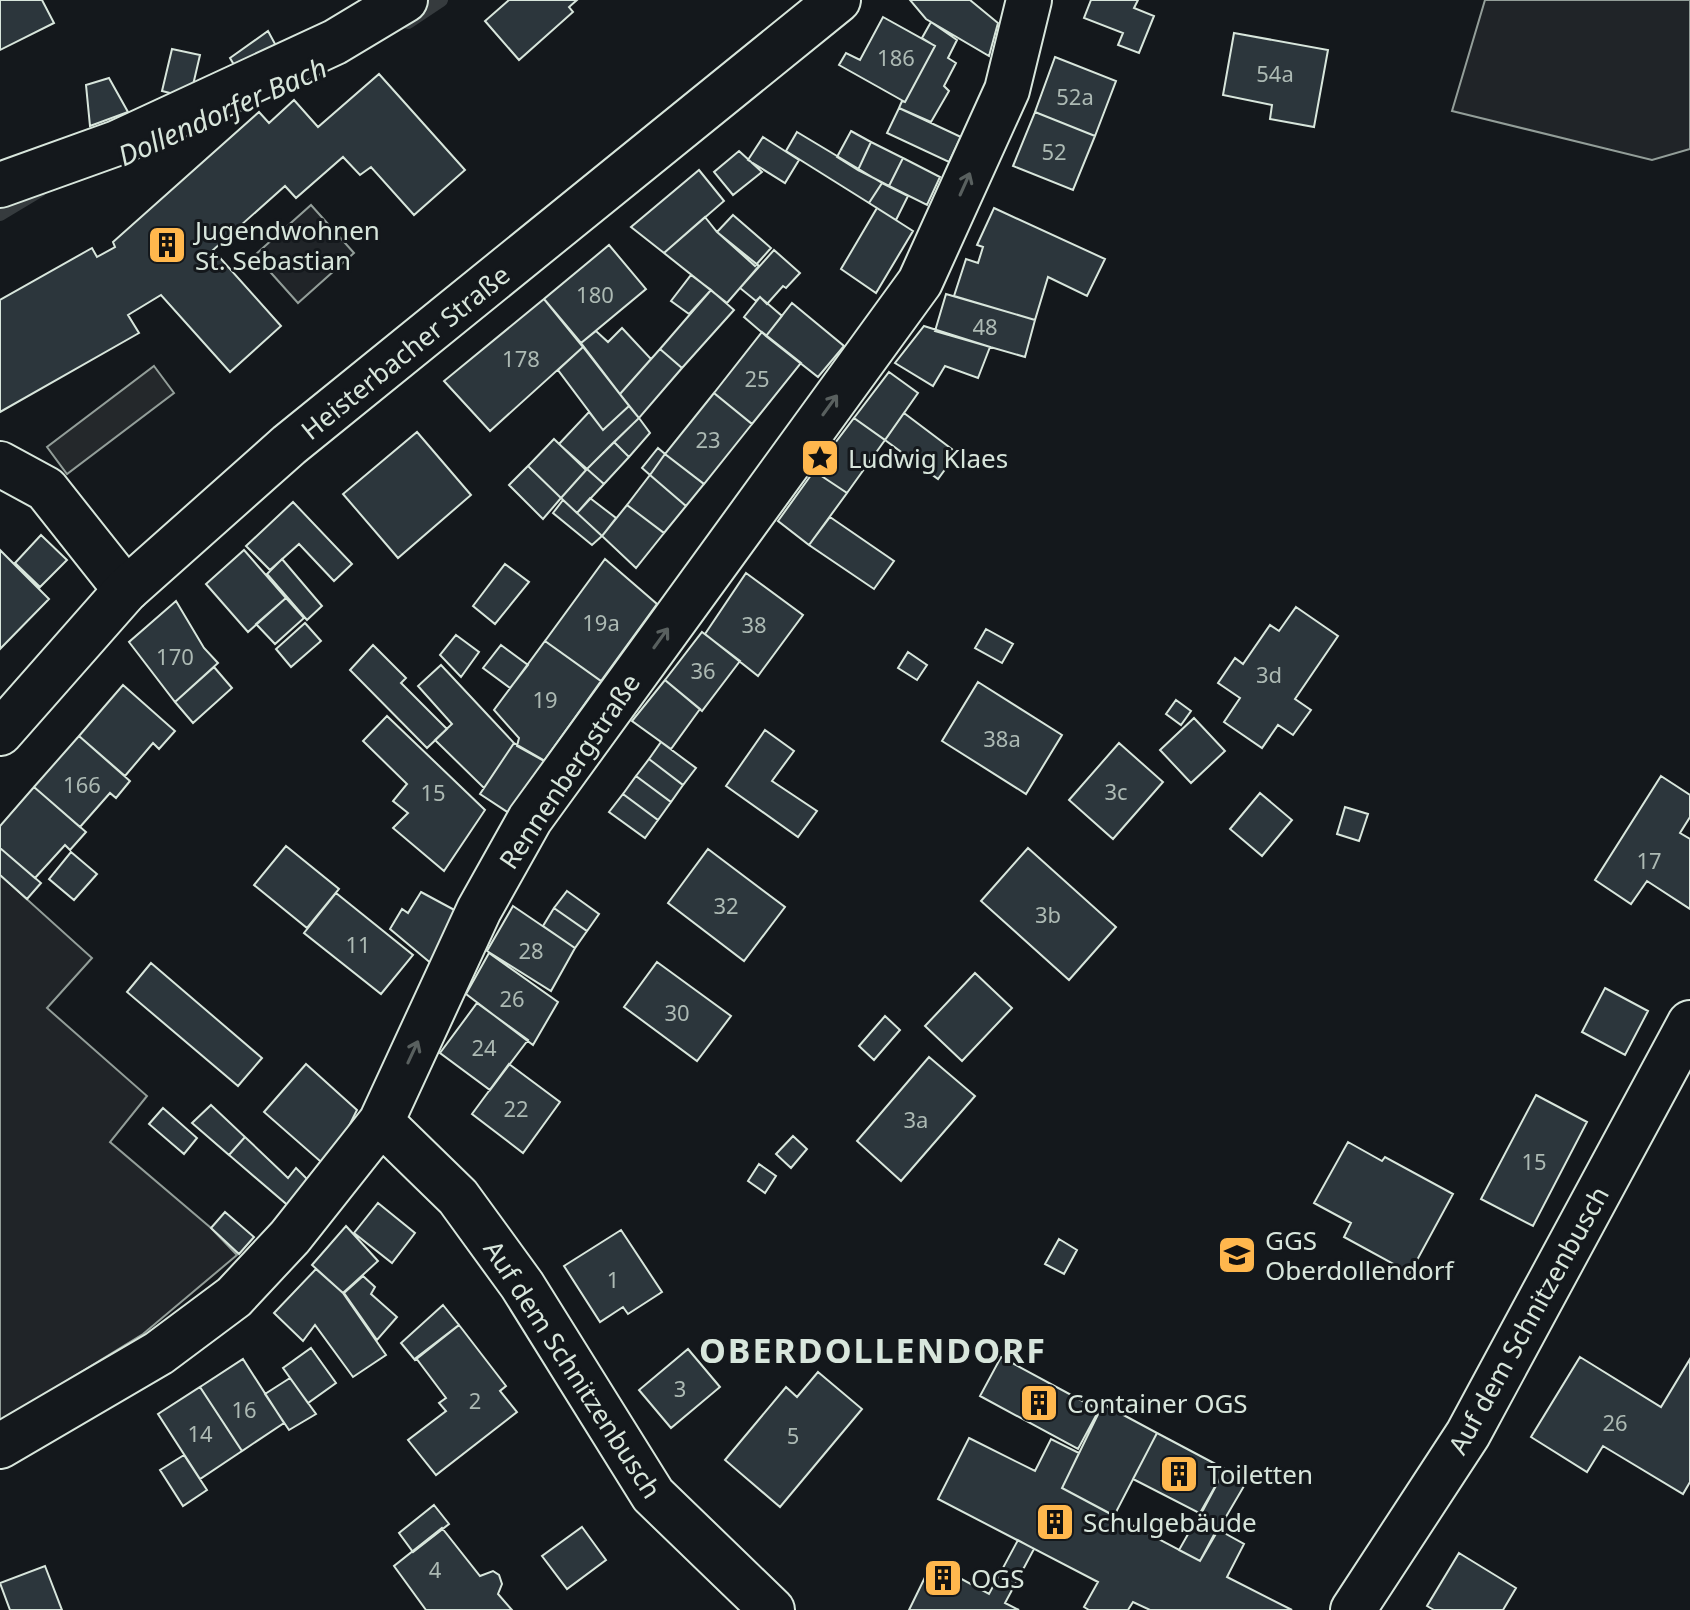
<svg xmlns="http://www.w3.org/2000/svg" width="1690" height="1610" font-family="'Noto Sans',sans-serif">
<rect width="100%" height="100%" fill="#14181c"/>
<path fill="#202428" stroke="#939e99" stroke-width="2" d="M1485,0H1690V149L1652,160L1452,111Z
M311,205L354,253L298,303L255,255Z
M0,875L92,958L47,1008L147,1096L110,1142L211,1228L237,1255L143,1334L0,1422Z"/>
<path fill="#24282b" stroke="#939e99" stroke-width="2" d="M154,366L174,393L67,474L47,447Z"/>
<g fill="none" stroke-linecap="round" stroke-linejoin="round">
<path stroke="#363b3e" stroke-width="14" d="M408,22L441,0
M0,214L40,190"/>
</g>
<path fill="#2c363c" stroke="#d8e6dc" stroke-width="2" d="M0,0H42L54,23L0,50Z
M509,0H577L569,7L573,12L519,60L485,21Z
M910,0H970L998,23L989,56L926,19Z
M1091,0H1138L1134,8L1154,16L1139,53L1118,45L1123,33L1084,18Z
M883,17L935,46L905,102L839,65L846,53L860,60Z
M931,22L957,40L948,58L956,63L944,86L949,91L931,122L899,108L902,101L905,102L935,46L922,38Z
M268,31L281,55L240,75L230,58Z
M1234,33L1328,50L1314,127L1270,119L1272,105L1223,95Z
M172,49L200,55L190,98L162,91Z
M1055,57L1116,81L1095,136L1035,112Z
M379,74L465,170L414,215L371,167L360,175L343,157L296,198L285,186L213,250L281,326L230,372L161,295L128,315L139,333L0,412V300L92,248L97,257L115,247L113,242L259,112L269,123L294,100L318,127Z
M109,78L128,112L90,126L86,85Z
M899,108L961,137L949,162L887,133Z
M1035,112L1095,136L1073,190L1013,166Z
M851,131L871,142L858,170L837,157Z
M797,132L882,183L869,203L786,151Z
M763,137L799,160L785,183L748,160Z
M871,142L903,158L889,186L858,170Z
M739,151L762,172L733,195L714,172Z
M903,158L940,177L927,205L889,186Z
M699,170L724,201L664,253L631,227Z
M882,183L908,196L896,220L869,203Z
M877,208L913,231L876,293L841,269Z
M994,208L1105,259L1087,296L1048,277L1035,320L954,296L966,259L978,263L983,247L977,245Z
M733,215L771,248L755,266L717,232Z
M705,217L717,232L759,266L727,303L664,253Z
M609,245L646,289L581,343L544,299Z
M774,250L800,273L786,288L783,286L767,304L760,297L756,301L740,288Z
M691,275L711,290L689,314L671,301Z
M711,290L734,310L682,368L660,349Z
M946,294L1035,320L1025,357L935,331Z
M760,297L782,316L766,336L744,317Z
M544,299L583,347L490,431L444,381Z
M792,303L844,346L818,377L766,336Z
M924,326L990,347L978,378L945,366L933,386L895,363Z
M622,328L651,359L620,394L581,343L596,331L608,342Z
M762,332L801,363L752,424L714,393Z
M583,347L629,406L603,430L558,370Z
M660,349L682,368L639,418L620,394Z
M889,372L918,393L885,440L854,418Z
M714,393L752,424L704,484L665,454Z
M629,406L639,418L587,469L559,444L589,412L603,430Z
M904,413L957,453L938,479L885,440Z
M639,418L650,433L629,457L614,442Z
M854,418L885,440L847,493L814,471Z
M417,432L471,495L398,558L343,494Z
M554,439L586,470L561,498L528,466Z
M614,442L629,457L604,484L587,469Z
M658,448L665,454L650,475L642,468Z
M665,454L704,484L686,506L650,475Z
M528,466L561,498L543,519L509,485Z
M587,469L604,484L577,513L561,498Z
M814,471L847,493L809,545L778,521Z
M650,475L686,506L664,533L627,505Z
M590,498L616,518L602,536L577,513Z
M563,500L602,536L592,545L553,513Z
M293,502L352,564L334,581L299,544L270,570L246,546Z
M627,505L664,533L636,568L602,536Z
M830,517L894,561L874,589L809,545Z
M41,535L67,560L40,587L15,563Z
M0,550L49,599L0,649Z
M244,550L286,598L248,632L206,584Z
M282,559L322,606L307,620L267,574Z
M605,559L657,604L601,681L545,641Z
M505,564L529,582L495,624L473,606Z
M746,573L803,615L758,676L705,634Z
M286,598L304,618L275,644L256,624Z
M176,601L204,648L218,663L175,702L129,642Z
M1296,607L1338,636L1295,699L1311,710L1293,735L1278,725L1262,748L1224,722L1240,698L1218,683L1235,658L1243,664L1270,625L1279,631Z
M305,623L321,641L291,667L276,649Z
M986,629L1013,644L1002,663L975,648Z
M702,632L740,661L702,711L665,680Z
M456,635L479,652L461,677L440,655Z
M545,641L601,681L544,761L517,746L519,738L494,710Z
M373,645L406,678L401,683L447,729L427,748L350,670Z
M501,645L528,665L510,688L483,668Z
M908,652L927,665L917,680L898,668Z
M441,665L514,743L484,788L435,740L452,724L418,686Z
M214,667L232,688L193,723L175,702Z
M665,680L700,709L671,749L632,721Z
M978,682L1062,735L1026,794L942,741Z
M123,685L175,731L159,749L153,743L125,776L79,736Z
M1176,700L1191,711L1181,725L1166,714Z
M387,716L485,810L444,871L393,828L408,813L393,801L407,784L363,741Z
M1194,718L1225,751L1191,783L1160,750Z
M765,730L794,751L772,781L817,811L798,837L726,786Z
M79,736L130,781L116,798L110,793L80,827L34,787Z
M661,742L696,768L683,785L649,759Z
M514,743L547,762L515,817L480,794Z
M1119,743L1163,782L1113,839L1069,800Z
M649,759L683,785L671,802L636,776Z
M636,776L671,802L658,820L623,794Z
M1661,776L1690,795V817L1680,833L1690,839V909L1647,881L1631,904L1595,880Z
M34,787L86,832L70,850L65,845L35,878L0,848V826Z
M1260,793L1292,820L1262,856L1230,829Z
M623,794L658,820L645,838L609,812Z
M1345,807L1368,814L1359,841L1337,834Z
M286,846L339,889L307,928L254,885Z
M0,848L41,883L27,899L0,875Z
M1028,848L1116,927L1069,980L981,901Z
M708,849L785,907L744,961L668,903Z
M71,852L97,874L74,900L49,879Z
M567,891L599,914L587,931L554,908Z
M421,892L460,913L433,965L390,929L402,909L408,913Z
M336,893L413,955L381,994L304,933Z
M513,906L575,948L551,991L487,951Z
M554,908L587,931L575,948L543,926Z
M489,953L558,1002L533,1045L466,994Z
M657,962L731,1016L697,1061L624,1007Z
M151,963L262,1058L238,1086L127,992Z
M975,973L1012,1008L962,1061L925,1026Z
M1605,988L1648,1011L1625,1055L1582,1032Z
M477,1003L528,1040L490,1090L440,1053Z
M885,1016L900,1030L874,1060L859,1046Z
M929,1057L975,1096L901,1181L857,1141Z
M306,1064L357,1110L328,1168L264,1112Z
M509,1064L560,1102L523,1153L472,1114Z
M1536,1095L1587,1122L1533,1226L1481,1199Z
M211,1105L245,1137L229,1155L192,1123Z
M163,1108L197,1138L184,1154L149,1124Z
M793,1136L807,1149L791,1168L776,1154Z
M245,1137L288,1178L296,1168L312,1184L291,1208L229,1155Z
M1348,1142L1382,1161L1385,1157L1453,1194L1410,1273L1344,1237L1351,1223L1314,1203Z
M759,1164L776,1176L765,1193L748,1181Z
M378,1203L415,1233L392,1263L354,1233Z
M225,1212L254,1237L239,1254L211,1228Z
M346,1226L378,1261L343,1293L312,1265Z
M621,1230L662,1292L628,1314L623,1307L600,1322L564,1266Z
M1059,1239L1077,1250L1064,1274L1045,1264Z
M316,1269L343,1293L386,1355L353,1377L315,1325L303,1341L274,1313Z
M363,1276L375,1287L371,1294L397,1317L377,1340L344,1293Z
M443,1305L459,1325L415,1360L401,1343Z
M459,1325L506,1386L500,1391L517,1412L436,1475L408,1440L446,1411L439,1403L446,1398L416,1358Z
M311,1348L336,1383L308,1403L283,1368Z
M688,1349L720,1387L671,1428L639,1390Z
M1001,1357L1099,1410L1078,1449L980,1396Z
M1580,1357L1661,1407L1690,1359V1482L1683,1494L1603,1446L1587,1472L1531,1437Z
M243,1359L284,1423L242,1451L200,1387Z
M818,1372L862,1409L780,1507L725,1460L786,1387L797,1397Z
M290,1378L316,1414L289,1430L265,1394Z
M200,1387L242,1451L200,1479L158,1414Z
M1103,1404L1157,1433L1114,1516L1062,1488Z
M1157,1433L1225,1469L1201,1514L1133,1479Z
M969,1438L1035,1471L1051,1439L1079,1453L1062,1488L1200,1561L1217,1529L1244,1544L1227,1577L1292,1610H1150L1133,1602L1128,1610H1089L1084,1607L1098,1582L938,1499Z
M184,1455L207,1490L183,1506L160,1470Z
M1225,1469L1247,1481L1200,1561L1179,1550Z
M434,1505L449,1524L413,1552L399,1533Z
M582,1527L606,1560L567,1589L542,1556Z
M442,1528L480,1576L493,1571L499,1575L502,1584L498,1594L512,1610H426L394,1566Z
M1018,1540L1034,1549L1005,1603L1019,1610H909L932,1563L989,1594Z
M1459,1553L1516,1588L1503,1610H1434L1427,1606Z
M45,1566L62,1610H10L0,1583Z"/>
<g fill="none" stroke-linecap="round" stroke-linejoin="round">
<defs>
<path id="minor" d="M0,185L117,143L335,42L405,0
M0,464L46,489L126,590
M381,1122L458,1197L522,1285L653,1495L772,1610
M0,1446L159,1353L234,1297L290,1237L381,1122L479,910L530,819L920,282L1007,90L1029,0
M1353,1610L1468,1434L1690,1023"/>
<path id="major" d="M0,733L126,590L289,445L838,0"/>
</defs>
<use href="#minor" stroke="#d8e6dc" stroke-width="48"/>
<use href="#major" stroke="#d8e6dc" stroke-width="48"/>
<use href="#minor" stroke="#14181c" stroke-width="44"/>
<use href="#major" stroke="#14181c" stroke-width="44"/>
</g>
<defs><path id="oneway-shaft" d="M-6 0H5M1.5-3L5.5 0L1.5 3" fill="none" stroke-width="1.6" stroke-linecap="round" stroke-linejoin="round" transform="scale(2)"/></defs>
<g stroke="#59605f">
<use href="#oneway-shaft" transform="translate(965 184) rotate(-66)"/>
<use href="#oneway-shaft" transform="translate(830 405) rotate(-54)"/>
<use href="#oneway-shaft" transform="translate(661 638) rotate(-54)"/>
<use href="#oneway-shaft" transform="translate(413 1052) rotate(-65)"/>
</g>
<defs>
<symbol id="building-square" viewBox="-11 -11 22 22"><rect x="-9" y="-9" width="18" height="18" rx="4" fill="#ffb74d" stroke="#14181c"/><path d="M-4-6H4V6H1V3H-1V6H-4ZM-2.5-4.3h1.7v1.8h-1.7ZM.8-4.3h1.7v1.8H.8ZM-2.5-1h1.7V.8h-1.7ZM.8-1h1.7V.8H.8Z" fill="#111"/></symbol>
<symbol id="sight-square" viewBox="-11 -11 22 22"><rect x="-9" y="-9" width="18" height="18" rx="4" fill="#ffb74d" stroke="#14181c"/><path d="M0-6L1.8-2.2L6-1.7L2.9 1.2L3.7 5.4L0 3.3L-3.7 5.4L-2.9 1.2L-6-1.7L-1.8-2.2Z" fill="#111"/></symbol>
<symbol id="school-square" viewBox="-11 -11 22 22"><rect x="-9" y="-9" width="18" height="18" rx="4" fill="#ffb74d" stroke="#14181c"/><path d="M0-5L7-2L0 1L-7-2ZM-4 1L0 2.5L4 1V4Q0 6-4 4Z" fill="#111"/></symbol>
</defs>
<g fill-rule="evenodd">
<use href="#building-square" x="145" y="223" width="44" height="44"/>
<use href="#sight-square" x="798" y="436" width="44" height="44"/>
<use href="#school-square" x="1215" y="1233" width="44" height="44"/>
<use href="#building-square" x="1017" y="1381" width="44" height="44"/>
<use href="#building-square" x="1157" y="1452" width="44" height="44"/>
<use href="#building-square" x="1033" y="1500" width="44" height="44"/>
<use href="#building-square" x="921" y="1556" width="44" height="44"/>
</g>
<g text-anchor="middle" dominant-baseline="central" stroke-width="6" stroke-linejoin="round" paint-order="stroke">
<g font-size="22" fill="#adbab4">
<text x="896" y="57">186</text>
<text x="1275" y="73">54a</text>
<text x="1075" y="96">52a</text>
<text x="1054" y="151">52</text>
<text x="595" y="294">180</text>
<text x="985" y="326">48</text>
<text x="521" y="358">178</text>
<text x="757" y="378">25</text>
<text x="708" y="439">23</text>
<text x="601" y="622">19a</text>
<text x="754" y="624">38</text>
<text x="175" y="656">170</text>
<text x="703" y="670">36</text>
<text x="1269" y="674">3d</text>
<text x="545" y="699">19</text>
<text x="1002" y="738">38a</text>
<text x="82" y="784">166</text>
<text x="1116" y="791">3c</text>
<text x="433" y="792">15</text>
<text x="1649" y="860">17</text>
<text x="726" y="905">32</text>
<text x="1048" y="914">3b</text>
<text x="358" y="944">11</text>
<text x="531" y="950">28</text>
<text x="512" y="998">26</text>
<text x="677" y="1012">30</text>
<text x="484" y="1047">24</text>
<text x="516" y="1108">22</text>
<text x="916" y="1119">3a</text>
<text x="1534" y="1161">15</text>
<text x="613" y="1279">1</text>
<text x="680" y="1388">3</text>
<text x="475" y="1400">2</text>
<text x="244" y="1409">16</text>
<text x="1615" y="1422">26</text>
<text x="200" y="1433">14</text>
<text x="793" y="1435">5</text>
<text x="435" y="1569">4</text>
</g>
<g font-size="26" fill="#d8e6dc" stroke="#14181c" text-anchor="start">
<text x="195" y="230">Jugendwohnen<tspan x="195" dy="30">St. Sebastian</tspan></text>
<text x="848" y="458">Ludwig Klaes</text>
<text x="1265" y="1240">GGS<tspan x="1265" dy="30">Oberdollendorf</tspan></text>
<text x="1067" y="1403">Container OGS</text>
<text x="1207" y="1474">Toiletten</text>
<text x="1083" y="1522">Schulgebäude</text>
<text x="971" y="1578">OGS</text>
</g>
<g font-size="26" fill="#d8e6dc" stroke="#14181c">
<text transform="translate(405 352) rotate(-39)">Heisterbacher Straße</text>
<text transform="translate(569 771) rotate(-56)">Rennenbergstraße</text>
<text transform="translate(1528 1320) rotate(-61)">Auf dem Schnitzenbusch</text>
<text transform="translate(573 1369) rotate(57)">Auf dem Schnitzenbusch</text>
</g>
<g font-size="28" font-style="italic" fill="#d8e6dc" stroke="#14181c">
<text transform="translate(222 111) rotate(-24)">Dollendorfer Bach</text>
</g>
<g font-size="34" font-weight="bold" letter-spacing="2" fill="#d8e6dc" stroke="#14181c">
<text x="873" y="1350">OBERDOLLENDORF</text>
</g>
</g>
</svg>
